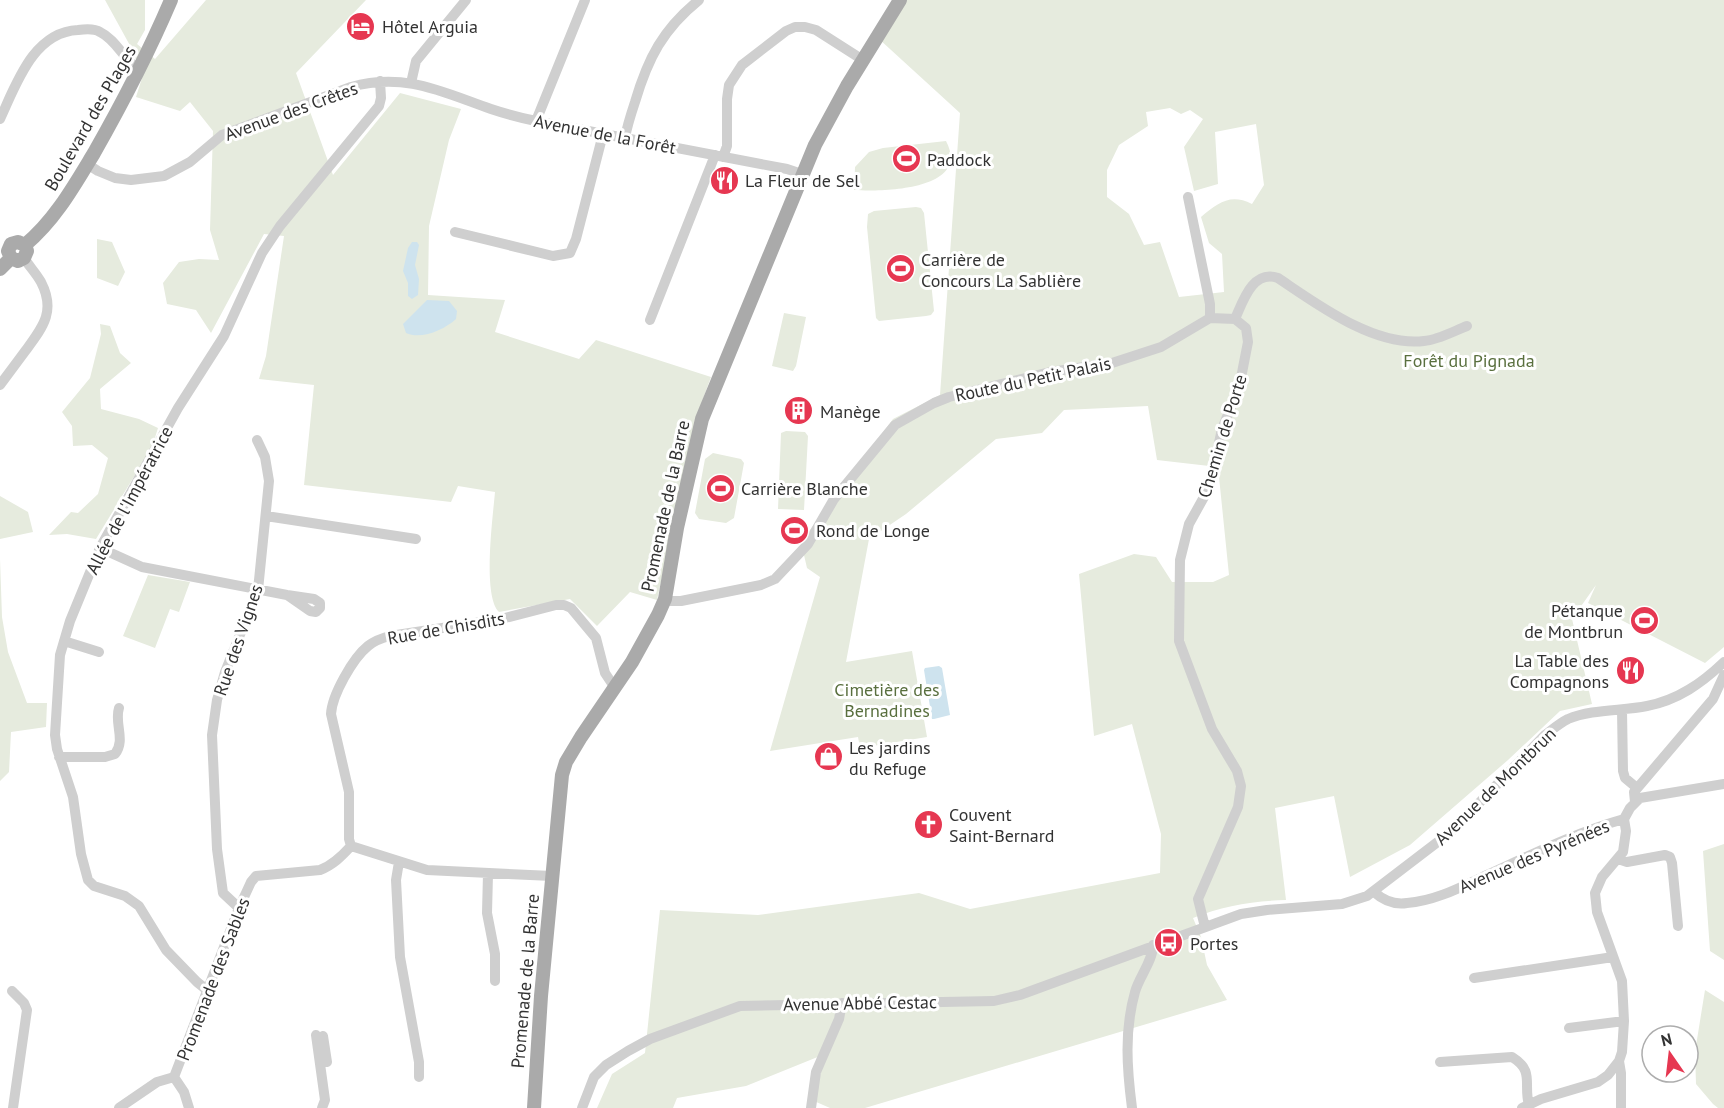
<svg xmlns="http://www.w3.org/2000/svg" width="1724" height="1108" font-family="'PT Sans',sans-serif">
<rect width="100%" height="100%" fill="#fff"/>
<path fill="#e6ebde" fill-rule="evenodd" d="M105,0H145V30L137,44L155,59L206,0H366L296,73L333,175L400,93L461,109L449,140L429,226L428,295L505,300L495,332L579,359L596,340L711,377L697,415L657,600L630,592L597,626L570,599L499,612C482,596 493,516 495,492L458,486L451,502L304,485L314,385L259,379L266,356L284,236L264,234L211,333L196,310L167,304L163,283L179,262L199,259L219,260L210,230L213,131L190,102L180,111L136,97L142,78L133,51Z
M901,0H1724V647L1705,663L1588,603L1596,585L1572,619L1592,704L1560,711L1508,760L1410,845L1350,877L1334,796L1275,808L1286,900C1254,901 1222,906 1193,918L1201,937L1207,965L1227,1000L865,1108H830L814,1101L825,1054L746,1086L677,1098L673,1108H597L612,1074L645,1053L660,910L758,915L919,893L970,909L1160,873L1161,834L1132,724L1094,736L1079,574L1134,554L1156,557L1172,582H1213L1229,575L1218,467L1157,460L1148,406L1064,410L1042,433L996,439L906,514L869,539L846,662L912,651L927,737L860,748L858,737L770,751L820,577L807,568L801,542L893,419L940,395L960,113L879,39ZM1170,108L1181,114L1190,110L1203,119L1184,147L1194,191L1218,184L1215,132L1256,124L1264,185L1252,204C1230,193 1218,203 1201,217L1209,243L1222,254L1224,292L1179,297L1160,242L1144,245L1129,214L1107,197V170L1119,145L1148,126L1146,112Z
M946,141C972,190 883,192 854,190L855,167L869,152L883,148Z
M916,207L921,208L924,213L934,311L931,315L926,316L879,321L876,318L867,227L868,214L874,211Z
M97,239L112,242L125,272L118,286L97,278Z
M784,313L806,317L796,366L793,371L772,366Z
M100,324L110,326L120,353L131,363L100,389L101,409L139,419L158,428L152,447L96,539L67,534L49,535L71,512L78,513L98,494L108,458L92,445L73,446L72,426L62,412L90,378L101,334Z
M786,431L805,432L808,436L804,510L778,509L781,433Z
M713,453L741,459L744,463L734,518L726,523L699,519L695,513L705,459Z
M0,496L28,512L33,532L0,539Z
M0,559L2,617L8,652L27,703H47L46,727L11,732L9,772L0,781Z
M148,575L190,582L179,612L170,609L155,648L123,636Z
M1724,844V960L1710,951L1703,851Z
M1705,990L1724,1002V1108H1718L1713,1104L1696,1084L1695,1052Z"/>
<path fill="#cee3ee" d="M412,242H417L419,245L415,265L419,279L418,295L412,299L408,296V283L403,271L408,248Z
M427,300L449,301L457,311L456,319C444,330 421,340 406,333L403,324Z
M939,666L942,668L950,715L934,719H932L924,670L925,668Z"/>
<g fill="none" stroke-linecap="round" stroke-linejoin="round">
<path stroke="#cfcfcf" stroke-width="10" d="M411,83L416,61L466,0
M0,119C16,85 33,32 78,30C85,29 94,28 100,32C117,40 124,61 140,70
M536,121L585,0
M625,138C627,126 631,114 635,102C648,58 663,29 699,0
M723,157L727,146V99L729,85L742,65L786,31L795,27H805L816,30L863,60
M87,164L98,171L115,178L131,180L164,176L190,162L222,135L351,87C405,72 442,92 491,109C506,114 521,118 536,121L787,169L802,174
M455,232L553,256L570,253L576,239L603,134
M1210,318L1235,319C1243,301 1253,269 1278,278C1317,304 1374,347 1424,341C1438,340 1454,331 1467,326
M650,320L715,155
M0,385C9,373 17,362 26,350C43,327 56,311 41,282C36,273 29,266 24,258
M266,516L416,539
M100,548L142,567L287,595L314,599L320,603V608L316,612L310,611L287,595
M665,599L671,601H681L761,585L775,579L808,544L834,499L895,425L934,403L949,397L1050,372L1112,363L1161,347L1210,318V304L1188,197
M64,641L99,652
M1622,710L1623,771L1625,778L1637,788
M59,757H105L115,754C126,740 114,723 119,708
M1635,802L1634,792L1713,699L1724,675
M351,846L349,839V792L331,714C332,695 353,658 368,646C374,641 382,638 390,636L501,619L556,605H564L571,608L596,638L605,673L615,688
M1618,859L1627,862L1665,855L1670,857L1672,863L1678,926
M399,862L396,880L400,957L419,1062V1077
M488,874L487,913L495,954V981
M1374,892C1384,901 1394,905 1407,903C1436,901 1463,886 1489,874C1533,854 1577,832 1624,819L1630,808L1640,798L1724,784
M239,908L223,893L217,849L212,735L217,700L225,672L258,590L269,481L265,457L257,440
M1205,927L1198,899L1238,807L1241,786L1237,771L1212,729L1179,641L1180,560L1189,524L1209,488L1222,429L1239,388L1248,342L1246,328L1235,319
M1474,978L1613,957
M207,990L197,982L166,950L139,906L125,896L94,886L88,880L81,854L73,797L57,749L55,735L60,655L70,621L100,548L178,408L224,336L262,253L280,226L379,106L381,98L380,81
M12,991L24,1003L27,1010L13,1108
M1569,1028L1624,1021
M316,1035L325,1100L322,1108
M323,1036L327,1062
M1619,1061L1621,1073V1108
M1440,1062L1512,1057C1535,1071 1523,1084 1529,1105
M174,1077L184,1092L189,1108
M119,1108L157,1082L174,1077L239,908L251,882L256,876L320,870C333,865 342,856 351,846L427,870L552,876
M582,1108L594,1077L606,1065L628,1051L650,1039L740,1006L994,1001L1020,995L1241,914L1267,910L1342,904L1367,896L1452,831L1545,735C1553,729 1560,723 1568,719C1592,709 1622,711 1647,706C1678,700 1702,683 1724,662
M811,1108L816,1072L839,1019L842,1003
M1132,1108C1127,1069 1124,1031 1135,992C1139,977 1153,961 1153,945
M1522,1108L1541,1099L1598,1082L1608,1075L1619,1061L1622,1052L1624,1021L1622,981L1597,912L1595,893L1602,877L1623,852L1626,831L1624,819"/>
<path stroke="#aaa" stroke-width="14" d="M25,245C55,220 74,186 94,153C123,102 148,54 171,0
M11,258L8,251L11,244L18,242L25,245
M11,258L18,261L24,258L27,251L25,245
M0,269L11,258
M534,1108L541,996L562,775L566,762L581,737L632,662L658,615L665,599L677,528L702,419L815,145L847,86L900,0"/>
</g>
<defs>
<symbol id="hotel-disc" viewBox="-11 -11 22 22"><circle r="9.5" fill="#e63751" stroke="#fff"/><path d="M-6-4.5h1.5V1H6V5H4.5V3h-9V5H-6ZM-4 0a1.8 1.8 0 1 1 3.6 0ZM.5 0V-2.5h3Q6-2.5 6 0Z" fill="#fff"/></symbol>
<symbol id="stadium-disc" viewBox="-11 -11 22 22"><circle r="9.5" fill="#e63751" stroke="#fff"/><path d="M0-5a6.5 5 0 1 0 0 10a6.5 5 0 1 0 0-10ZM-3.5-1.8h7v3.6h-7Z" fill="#fff"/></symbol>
<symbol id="restaurant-disc" viewBox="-11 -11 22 22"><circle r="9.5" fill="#e63751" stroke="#fff"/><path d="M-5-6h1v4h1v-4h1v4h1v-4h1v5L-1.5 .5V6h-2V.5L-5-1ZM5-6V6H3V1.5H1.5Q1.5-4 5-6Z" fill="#fff"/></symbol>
<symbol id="building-disc" viewBox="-11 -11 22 22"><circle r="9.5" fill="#e63751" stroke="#fff"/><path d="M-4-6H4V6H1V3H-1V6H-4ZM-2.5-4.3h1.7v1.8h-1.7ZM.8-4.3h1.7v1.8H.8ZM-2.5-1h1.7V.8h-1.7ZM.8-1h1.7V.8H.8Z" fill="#fff"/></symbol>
<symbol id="shop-disc" viewBox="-11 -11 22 22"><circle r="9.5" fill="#e63751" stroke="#fff"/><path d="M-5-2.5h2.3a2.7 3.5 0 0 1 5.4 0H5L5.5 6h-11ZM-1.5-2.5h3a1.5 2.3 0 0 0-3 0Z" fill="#fff"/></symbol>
<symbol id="church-disc" viewBox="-11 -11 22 22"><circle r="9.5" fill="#e63751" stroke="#fff"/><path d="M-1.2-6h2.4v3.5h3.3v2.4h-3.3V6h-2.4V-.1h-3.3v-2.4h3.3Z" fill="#fff"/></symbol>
<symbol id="bus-disc" viewBox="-11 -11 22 22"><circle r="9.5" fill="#e63751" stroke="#fff"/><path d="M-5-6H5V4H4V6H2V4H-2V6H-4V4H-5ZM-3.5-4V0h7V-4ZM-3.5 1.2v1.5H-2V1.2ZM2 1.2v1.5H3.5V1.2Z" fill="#fff"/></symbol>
</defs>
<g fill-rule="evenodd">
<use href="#hotel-disc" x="344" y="10" width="33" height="33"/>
<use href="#stadium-disc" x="890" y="142" width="33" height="33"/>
<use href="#restaurant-disc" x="708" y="164" width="33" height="33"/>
<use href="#stadium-disc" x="884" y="252" width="33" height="33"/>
<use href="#building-disc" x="782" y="394" width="33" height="33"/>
<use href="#stadium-disc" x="704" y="472" width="33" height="33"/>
<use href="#stadium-disc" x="778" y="514" width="33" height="33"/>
<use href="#stadium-disc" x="1628" y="604" width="33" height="33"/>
<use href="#restaurant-disc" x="1614" y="654" width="33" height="33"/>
<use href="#shop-disc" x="812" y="740" width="33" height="33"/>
<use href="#church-disc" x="912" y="808" width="33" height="33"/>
<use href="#bus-disc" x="1152" y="926" width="33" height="33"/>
</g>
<g text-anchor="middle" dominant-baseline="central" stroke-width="6" stroke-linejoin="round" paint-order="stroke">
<g font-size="18" fill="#323232" stroke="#fff" text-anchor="start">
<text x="382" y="26">Hôtel Arguia</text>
<text x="927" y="159">Paddock</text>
<text x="745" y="180">La Fleur de Sel</text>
<text x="921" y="259">Carrière de<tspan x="921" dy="21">Concours La Sablière</tspan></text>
<text x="820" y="411">Manège</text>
<text x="741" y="488">Carrière Blanche</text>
<text x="816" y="530">Rond de Longe</text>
<text x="1623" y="610" text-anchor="end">Pétanque<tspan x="1623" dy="21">de Montbrun</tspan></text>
<text x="1609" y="660" text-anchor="end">La Table des<tspan x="1609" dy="21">Compagnons</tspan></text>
<text x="849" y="747">Les jardins<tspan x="849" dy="21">du Refuge</tspan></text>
<text x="949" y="814">Couvent<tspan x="949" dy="21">Saint-Bernard</tspan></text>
<text x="1190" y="943">Portes</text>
</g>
<g font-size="18" fill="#323232" stroke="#fff">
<text transform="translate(291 111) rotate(-20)">Avenue des Crêtes</text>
<text transform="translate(90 118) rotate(-60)">Boulevard des Plages</text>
<text transform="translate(605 134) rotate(11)">Avenue de la Forêt</text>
<text transform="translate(1033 379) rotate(-12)">Route du Petit Palais</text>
<text transform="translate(1222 436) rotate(-73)">Chemin de Porte</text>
<text transform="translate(129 500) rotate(-62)">Allée de l'Impératrice</text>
<text transform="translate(665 506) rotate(-78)">Promenade de la Barre</text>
<text transform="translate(446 628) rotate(-10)">Rue de Chisdits</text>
<text transform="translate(238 640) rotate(-71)">Rue des Vignes</text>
<text transform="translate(1495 786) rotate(-44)">Avenue de Montbrun</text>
<text transform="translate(1534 856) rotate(-23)">Avenue des Pyrénées</text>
<text transform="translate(213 979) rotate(-69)">Promenade des Sables</text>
<text transform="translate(525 981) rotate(-85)">Promenade de la Barre</text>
<text transform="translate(860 1003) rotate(-1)">Avenue Abbé Cestac</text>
</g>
<g font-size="18" fill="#596f3e" stroke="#fff">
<text x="1469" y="360">Forêt du Pignada</text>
<text x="887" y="689">Cimetière des<tspan x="887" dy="21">Bernadines</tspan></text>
</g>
</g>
<g transform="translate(1670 1054) rotate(346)"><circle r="28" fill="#ffffff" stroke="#adadad" stroke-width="1.5"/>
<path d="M0-4.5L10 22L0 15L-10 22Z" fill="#e63751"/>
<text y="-9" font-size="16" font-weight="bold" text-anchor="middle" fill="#323232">N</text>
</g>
</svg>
